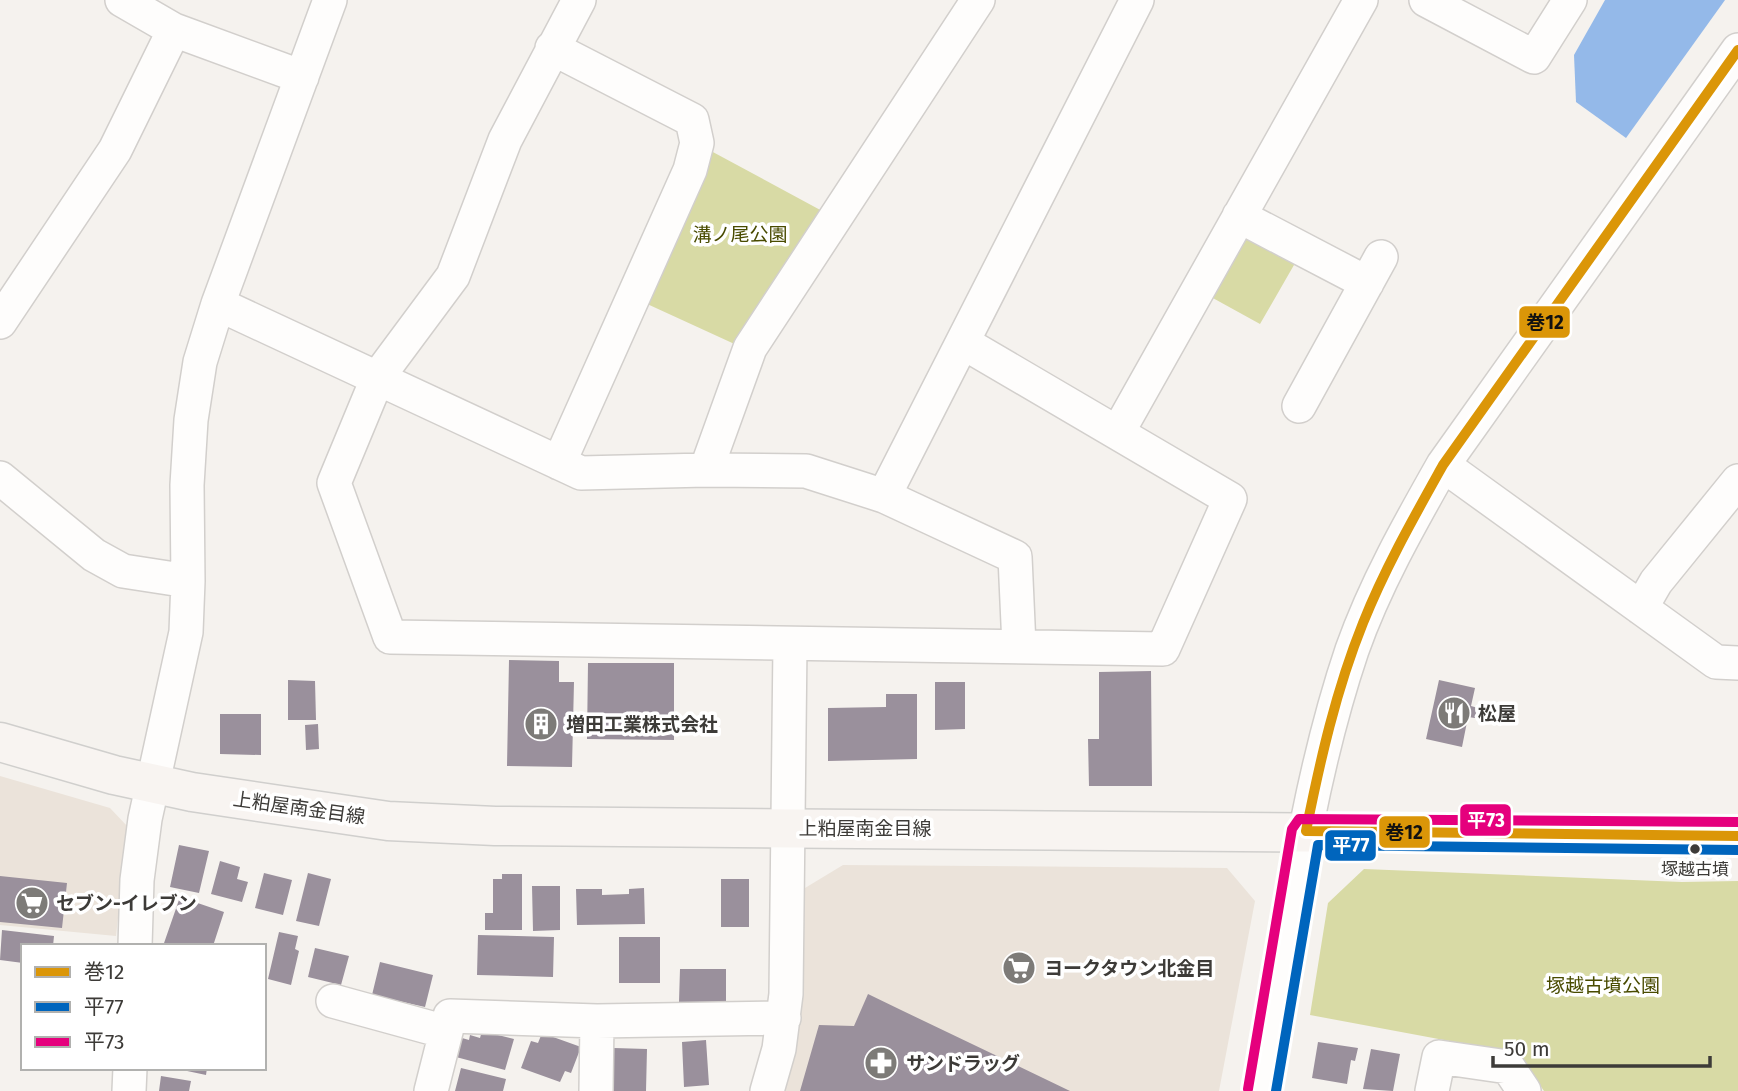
<svg xmlns="http://www.w3.org/2000/svg" width="1738" height="1091" font-family="'Fira Sans','Noto Sans JP',sans-serif">
<rect width="100%" height="100%" fill="#f5f2ee"/>
<path fill="#ebe3da" d="M0,776L110,808L128,827L116,936L0,925Z
M843,865L1227,868L1255,901L1219,1091H779L799,902L805,888Z"/>
<path fill="#d8daa5" d="M711,151L824,212L741,347L645,303Z
M1258,236L1298,258L1260,324L1211,297L1244,238Z
M1364,869L1682,882L1738,881V1091H1544L1519,1054L1310,1015L1328,903Z"/>
<path fill="#94b9e9" d="M1605,0H1725L1626,138L1576,102L1574,55Z"/>
<path fill="#9a909c" d="M509,660L559,661V682H574L572,767L507,766Z
M588,663H674V740L587,739Z
M1151,671L1152,786H1089L1088,739H1099V672Z
M288,680L315,681L316,720H288Z
M1439,680L1475,688L1471,706L1478,708L1475,718L1468,717L1462,747L1426,739Z
M935,682H965V729L935,730Z
M886,694H917V759L828,761V708L886,707Z
M220,714H261V755L220,754Z
M318,724L319,749L306,750L305,725Z
M179,845L209,851L199,893L170,887Z
M220,861L240,867L237,879L248,882L242,902L211,894Z
M264,873L292,880L283,915L255,908Z
M308,873L331,879L319,926L296,921Z
M502,874H522V930H485V913H493V879H502Z
M0,876L67,883L62,928L0,922Z
M721,879H749V927H721Z
M532,886H560V930L533,931Z
M644,888L645,924L577,925L576,889H602V895L629,894V889Z
M180,897L224,912L213,946H163Z
M2,930L54,936L53,946H23V963L0,960Z
M279,932L298,936L295,949L299,951L291,985L268,979Z
M478,935L554,937L553,977L477,975Z
M619,937H660V983H619Z
M315,948L349,956L341,985L308,977Z
M380,962L433,975L425,1007L372,995Z
M680,969H726V1002H679Z
M868,994L901,1010L1070,1091H800L819,1025L854,1026Z
M482,1031L514,1039L505,1070L456,1057L462,1038L469,1040L470,1035L480,1038Z
M542,1033L581,1047L571,1073L565,1071L560,1082L521,1068L531,1041L538,1043Z
M706,1040L709,1085L684,1087L682,1042Z
M1318,1042L1358,1048L1355,1061L1351,1060L1347,1084L1312,1078Z
M614,1048L647,1049L646,1091H613Z
M1371,1049L1400,1054L1393,1091L1363,1089Z
M173,1068H207L206,1075Z
M461,1068L506,1079L503,1091H455Z
M161,1076L191,1081L189,1091H159Z"/>
<g fill="none" stroke-linecap="round" stroke-linejoin="round">
<defs>
<path id="minor" d="M122,0L174,30L302,77
M579,0L505,140L453,276L378,377L334,483L390,637L1163,649L1230,499L964,343
M1426,0L1534,57L1570,0
M552,48L692,120L697,143L690,170L559,463
M1239,216L1367,283
M218,304L581,473L706,470L806,471L884,496L1015,557L1019,646
M0,322L115,150L174,30
M1299,406L1381,257
M1118,432L1361,0
M1443,465L1716,662L1738,663
M706,470L750,348L978,0
M0,478L94,555L123,571L188,581
M884,496L1137,0
M1641,608L1656,582L1738,481
M135,946L137,880L145,819L186,632L188,581L187,485L191,420L200,362L218,304L330,0
M333,1001L446,1032
M129,1091L130,1068
M431,1091L450,1016L597,1021L784,1018
M596,1091L597,1021
M767,1091L779,1049L786,994L790,644
M1262,1091C1287,944 1304,792 1352,650C1375,585 1409,525 1443,465L1738,50
M1432,1091L1439,1057L1508,1067L1524,1091"/>
<path id="major" d="M0,742L114,775L192,792L388,821L495,826L1738,836"/>
</defs>
<use href="#minor" stroke="#d2cfcc" stroke-width="36"/>
<use href="#major" stroke="#d0cfcd" stroke-width="41"/>
<use href="#minor" stroke="#fefdfc" stroke-width="33"/>
<use href="#major" stroke="#f8f4f1" stroke-width="38"/>
<defs>
<path id="bus-1" d="M1738,50L1443,465C1414,517 1385,568 1363,623C1336,690 1320,761 1306,831L1738,836"/>
<path id="bus-2" d="M1276,1091L1318,845L1738,850"/>
<path id="bus-3" d="M1248,1089L1292,829L1299,819L1738,822"/>
</defs>
<use href="#bus-1" stroke="#fff" stroke-width="16"/>
<use href="#bus-2" stroke="#fff" stroke-width="16"/>
<use href="#bus-3" stroke="#fff" stroke-width="16"/>
<use href="#bus-1" stroke="#db9608" stroke-width="10"/>
<use href="#bus-2" stroke="#0065bd" stroke-width="10"/>
<use href="#bus-3" stroke="#e5007d" stroke-width="10"/>
</g>
<defs>
<symbol id="restaurant-disc" viewBox="-11 -11 22 22"><circle r="9.5" fill="#7d7b78" stroke="#fff"/><path d="M-5-6h1v4h1v-4h1v4h1v-4h1v5L-1.5 .5V6h-2V.5L-5-1ZM5-6V6H3V1.5H1.5Q1.5-4 5-6Z" fill="#fff"/></symbol>
<symbol id="building-disc" viewBox="-11 -11 22 22"><circle r="9.5" fill="#7d7b78" stroke="#fff"/><path d="M-4-6H4V6H1V3H-1V6H-4ZM-2.5-4.3h1.7v1.8h-1.7ZM.8-4.3h1.7v1.8H.8ZM-2.5-1h1.7V.8h-1.7ZM.8-1h1.7V.8H.8Z" fill="#fff"/></symbol>
<symbol id="supermarket-disc" viewBox="-11 -11 22 22"><circle r="9.5" fill="#7d7b78" stroke="#fff"/><path d="M-6-5.5h2.5l.6 2H6L4.5 2H-2.5L-4.4-4H-6ZM-1.5 3.2a1.3 1.3 0 1 0 .1 0ZM3 3.2a1.3 1.3 0 1 0 .1 0Z" fill="#fff"/></symbol>
<symbol id="pharmacy-disc" viewBox="-11 -11 22 22"><circle r="9.5" fill="#7d7b78" stroke="#fff"/><path d="M-2-6h4v4h4v4h-4v4h-4v-4h-4v-4h4Z" fill="#fff"/></symbol>
</defs>
<g fill-rule="evenodd">
<use href="#restaurant-disc" x="1435" y="694" width="38" height="38"/>
<use href="#building-disc" x="522" y="705" width="38" height="38"/>
<use href="#supermarket-disc" x="13" y="884" width="38" height="38"/>
<use href="#supermarket-disc" x="1000" y="949" width="38" height="38"/>
<use href="#pharmacy-disc" x="862" y="1044" width="38" height="38"/>
</g>
<circle fill="#3d3b38" stroke="#fff" stroke-width="2.5" cx="1695" cy="849" r="6"/>
<g text-anchor="middle" dominant-baseline="central" stroke-width="7" stroke-linejoin="round" paint-order="stroke">
<g font-size="17" fill="#3d3b38" stroke="#fff">
<text x="1695" y="869">塚越古墳</text>
</g>
<g font-size="19" fill="#494b00" stroke="#fff">
<text x="740" y="234">溝ノ尾公園</text>
<text x="1603" y="985">塚越古墳公園</text>
</g>
<g font-size="19" font-weight="bold" fill="#3d3b38" stroke="#fff" text-anchor="start">
<text x="1478" y="713">松屋</text>
<text x="566" y="724">増田工業株式会社</text>
<text x="56" y="903">セブン-イレブン</text>
<text x="1044" y="968">ヨークタウン北金目</text>
<text x="906" y="1063">サンドラッグ</text>
</g>
<g font-size="19" fill="#3d3b38" stroke="#fff">
<text transform="translate(299 808) rotate(8)">上粕屋南金目線</text>
<text x="865" y="828">上粕屋南金目線</text>
</g>
</g>
<g stroke="#fff" stroke-width="2.5">
<rect x="1518" y="305" width="53" height="34" rx="7" fill="#db9608"/>
<rect x="1459" y="803" width="53" height="34" rx="7" fill="#e5007d"/>
<rect x="1378" y="815" width="53" height="34" rx="7" fill="#db9608"/>
<rect x="1324" y="829" width="53" height="33" rx="7" fill="#0065bd"/>
</g>
<g font-size="19" text-anchor="middle" font-weight="bold" fill="#fff">
<text x="1486" y="827">平73</text>
<text x="1351" y="852">平77</text>
</g>
<g font-size="19" text-anchor="middle" font-weight="bold" fill="#111">
<text x="1545" y="329">巻12</text>
<text x="1404" y="839">巻12</text>
</g>
<rect x="21" y="944" width="245" height="126" fill="#ffffff" stroke="#b1b1af" stroke-width="2"/>
<rect x="35" y="967" width="35" height="10" fill="#db9608" stroke="#b1b1af" stroke-width="2"/>
<text x="84" y="979" font-size="21" fill="#3d3b38">巻12</text>
<rect x="35" y="1002" width="35" height="10" fill="#0065bd" stroke="#b1b1af" stroke-width="2"/>
<text x="84" y="1014" font-size="21" fill="#3d3b38">平77</text>
<rect x="35" y="1037" width="35" height="10" fill="#e5007d" stroke="#b1b1af" stroke-width="2"/>
<text x="84" y="1049" font-size="21" fill="#3d3b38">平73</text>
<path d="M1493 1056v10h217v-10" fill="none" stroke="#3d3b38" stroke-width="3.5"/>
<text x="1504" y="1056" font-size="21" fill="#3d3b38" stroke="#ffffff" stroke-width="5" paint-order="stroke">50 m</text>
</svg>
